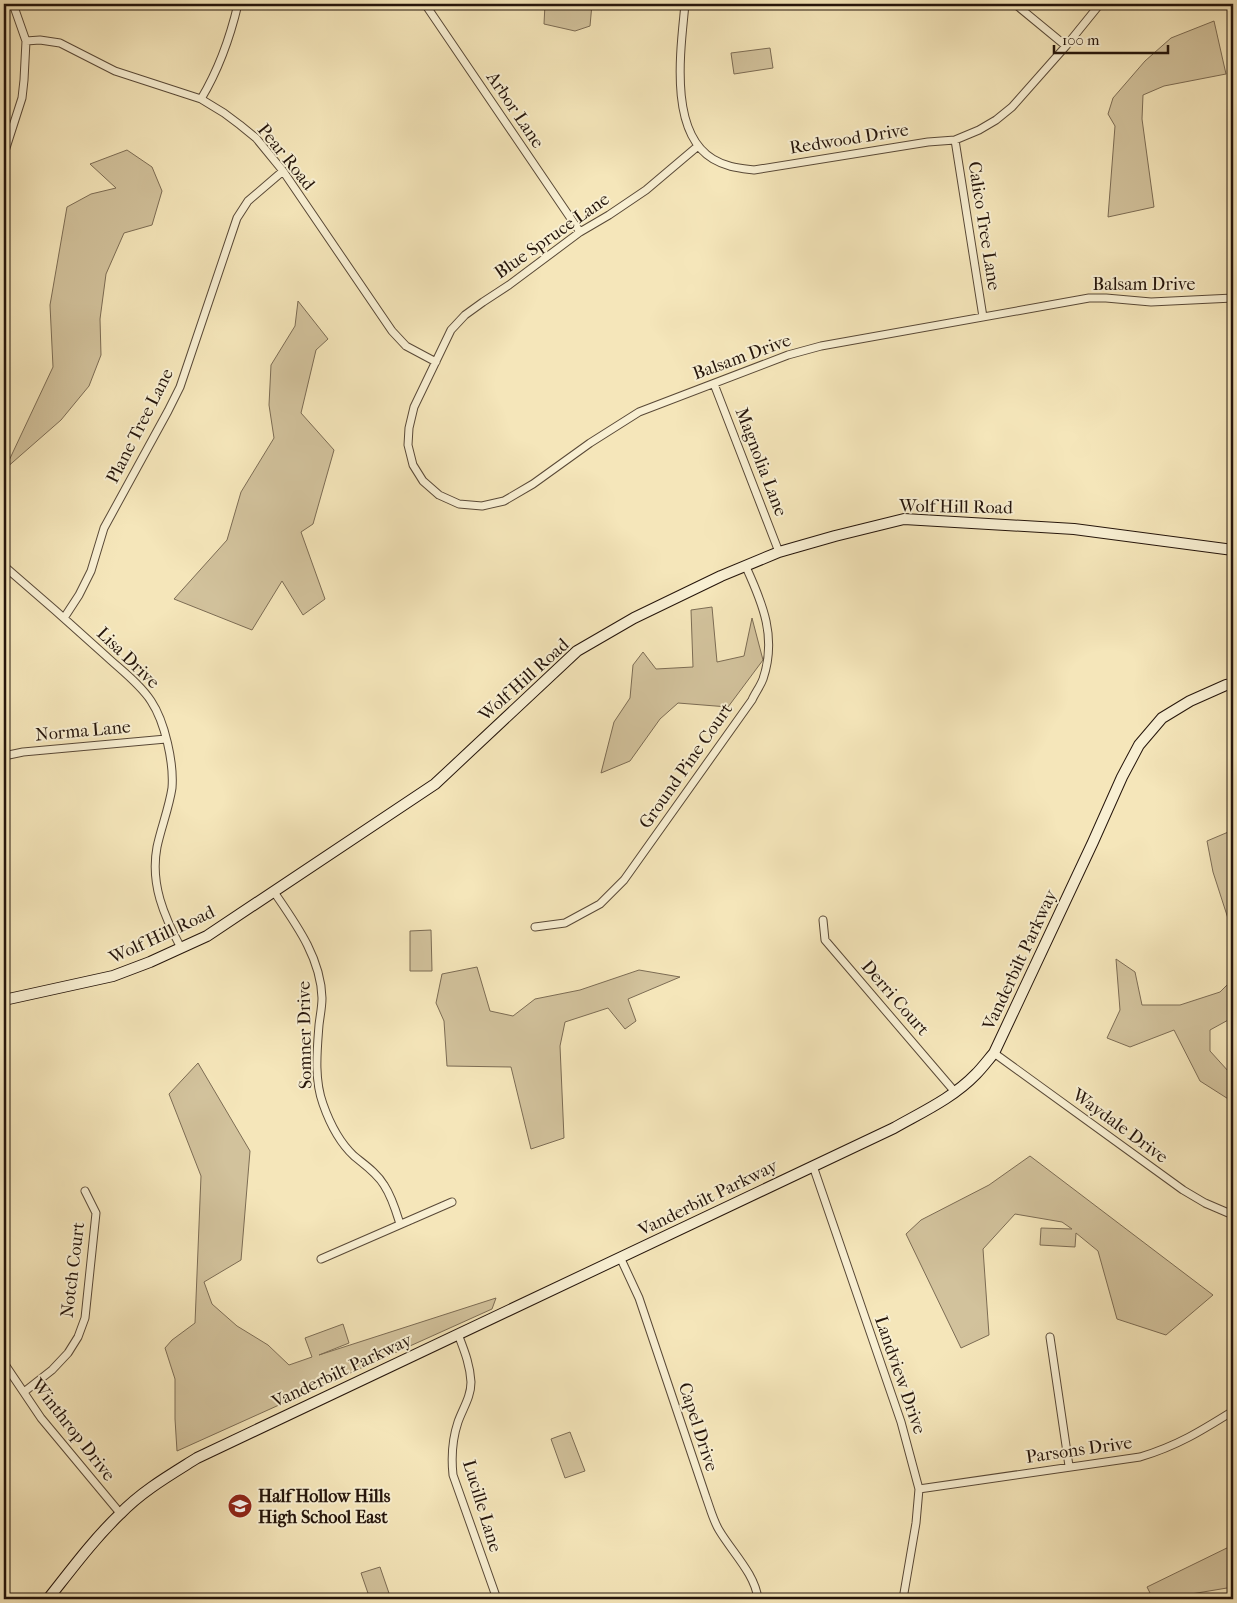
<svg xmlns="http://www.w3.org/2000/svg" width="1237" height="1603" font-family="'IM FELL French Canon',serif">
<rect width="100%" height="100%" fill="#f5e6ba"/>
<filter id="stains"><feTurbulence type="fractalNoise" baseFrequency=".004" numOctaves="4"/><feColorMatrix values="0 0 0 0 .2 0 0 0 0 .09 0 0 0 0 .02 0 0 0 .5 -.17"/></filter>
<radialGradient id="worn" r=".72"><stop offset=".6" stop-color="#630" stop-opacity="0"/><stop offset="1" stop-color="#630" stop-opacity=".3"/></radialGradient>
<path fill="#d2c29c" stroke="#7c6c54" d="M545,4H592L590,26L575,31L544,24Z
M1214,21L1226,74L1164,86L1143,95L1142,119L1154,207L1108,217L1115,126L1108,114L1113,98L1145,61L1171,38Z
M770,48L773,68L734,74L731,53Z
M127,150L152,167L162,191L152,225L124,233L106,274L100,319L101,355L89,386L61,420L5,469L53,367L50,305L67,207L91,194L116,188L90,164Z
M298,301L328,339L316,350L301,413L334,450L313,524L301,532L325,599L303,615L282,581L252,630L174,599L227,540L241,492L274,438L269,405L271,365L295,326Z
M712,607L717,662L744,656L752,618L763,660L728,707L678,703L660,719L630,761L601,773L614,722L630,698L633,665L643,652L656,669L693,667L691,610Z
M1233,830V934L1213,872L1207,841Z
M431,930L432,971H410V931Z
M1116,959L1135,972L1142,1005H1180L1220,992L1233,979V1019H1230L1210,1030V1051L1229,1072H1233V1102L1200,1081L1174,1030L1130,1047L1107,1038L1120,1010Z
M477,967L490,1011L513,1016L535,999L580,990L639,970L680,977L628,999L636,1021L625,1029L608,1008L565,1022L560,1046L564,1138L531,1149L511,1067L447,1066L444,1021L436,1003L442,974Z
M198,1063L250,1151L241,1260L204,1282L212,1304L237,1326L268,1345L289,1365L312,1357L305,1338L343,1324L349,1343L319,1355L496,1298L492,1309L177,1451L175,1419V1379L165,1348L172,1340L195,1323L201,1176L169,1094Z
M1030,1156L1213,1295L1166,1335L1117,1319L1098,1251L1076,1233L1075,1247L1040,1245L1041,1228L1072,1229L1062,1222L1015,1214L983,1249L989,1335L961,1348L906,1234L921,1220L989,1185Z
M570,1432L585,1471L565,1478L551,1439Z
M1233,1545V1587L1161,1599H1153L1147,1587Z
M380,1567L391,1599H370L361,1573Z"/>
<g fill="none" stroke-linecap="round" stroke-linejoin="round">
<defs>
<path id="street" d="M425,4L580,232
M685,4C681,48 668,132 713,159C726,167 739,168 754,170L928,142L955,140L979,130L996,120L1012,107L1066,46L1100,4
M1015,4L1066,46
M26,41L40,40L60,43L115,71L201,99L224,113L240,125L256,138L283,171L392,331L406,346L436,362
M201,99C219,69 230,38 238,4
M955,140L983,317
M698,146L646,190L609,215L580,232L509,285L483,302L465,315L451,330L414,407L409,428L408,445L413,465L423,481L439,495L459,504L482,506L504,501L533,484L590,443L639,412L788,355L821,346L1089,298H1106L1151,302L1233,298
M4,154L22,98L24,80L26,41L13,4
M714,384L779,552
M4,566C38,595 72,625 106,656C121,670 140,684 151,701C165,722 174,763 172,788C169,808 161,828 157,847C150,884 164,916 181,948
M64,618L79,595L91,571L104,528L168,411L180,387L237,218L248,201L283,171
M4,756L23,752L166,739
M274,892C296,924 321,958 322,998C322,1007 320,1016 319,1025C317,1051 314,1079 323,1104C330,1124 339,1142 354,1156C365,1165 377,1173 384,1185C392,1197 396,1211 400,1224
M823,920L825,940L955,1092
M535,927L565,923L600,904L624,880L752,700C755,693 760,687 763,679C777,638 763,604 746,567
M994,1053L1183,1190L1205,1203L1233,1215
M813,1166L901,1422L919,1489L916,1523L903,1599
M620,1257L639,1298L706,1497C710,1508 713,1520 719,1530C732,1552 755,1574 758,1599
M321,1259L452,1202
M458,1334C464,1350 470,1364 471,1382C471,1397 463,1408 458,1422C452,1440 451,1456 453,1475L497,1599
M1050,1337L1069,1466
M4,1363L41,1418L120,1513
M24,1392L52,1370L68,1353L78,1337L85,1318L96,1213L85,1191
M919,1489L1140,1457C1177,1446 1201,1431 1233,1411"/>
<path id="secondary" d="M4,1000L113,976L150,962L207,936L435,784L577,651L634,618L721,576L779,552L835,536L904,519L1074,529L1233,550
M48,1599C71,1570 93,1540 120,1514C142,1491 170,1475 197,1458L894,1128C922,1112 953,1098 976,1074C982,1068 988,1060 994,1053L1093,842L1122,777L1139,745L1162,718L1190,701L1226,685L1233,684"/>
</defs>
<use href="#street" stroke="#594937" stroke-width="9"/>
<use href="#secondary" stroke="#25150b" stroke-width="12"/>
<use href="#street" stroke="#f8efd2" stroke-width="7"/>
<use href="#secondary" stroke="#f8efd2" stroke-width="10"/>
</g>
<defs>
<symbol id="school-disc" viewBox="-11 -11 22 22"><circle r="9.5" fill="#8f2418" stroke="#f8efd2"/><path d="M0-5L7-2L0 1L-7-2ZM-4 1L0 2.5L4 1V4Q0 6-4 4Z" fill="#fff"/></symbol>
</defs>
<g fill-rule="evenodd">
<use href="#school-disc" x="226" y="1492" width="28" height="28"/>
</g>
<g text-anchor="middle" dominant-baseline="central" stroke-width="4" stroke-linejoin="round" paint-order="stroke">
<g font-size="18" fill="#25150b" stroke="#f8efd2">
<text transform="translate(515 110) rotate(56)">Arbor Lane</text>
<text transform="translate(849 139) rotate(-9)">Redwood Drive</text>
<text transform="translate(286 157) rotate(51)">Pear Road</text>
<text transform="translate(984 226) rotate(81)">Calico Tree Lane</text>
<text transform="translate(552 236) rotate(-35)">Blue Spruce Lane</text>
<text x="1144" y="284">Balsam Drive</text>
<text transform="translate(742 357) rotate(-20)">Balsam Drive</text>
<text transform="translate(140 426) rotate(-63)">Plane Tree Lane</text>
<text transform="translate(761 462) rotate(69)">Magnolia Lane</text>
<text transform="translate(956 507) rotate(1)">Wolf Hill Road</text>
<text transform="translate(128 658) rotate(44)">Lisa Drive</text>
<text transform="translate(524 680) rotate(-42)">Wolf Hill Road</text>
<text transform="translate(83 731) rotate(-5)">Norma Lane</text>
<text transform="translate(686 766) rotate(-55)">Ground Pine Court</text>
<text transform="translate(162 935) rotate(-25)">Wolf Hill Road</text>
<text transform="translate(1020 960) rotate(-65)">Vanderbilt Parkway</text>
<text transform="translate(895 998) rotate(49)">Derri Court</text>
<text transform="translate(305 1035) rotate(-91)">Somner Drive</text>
<text transform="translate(1120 1126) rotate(36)">Waydale Drive</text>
<text transform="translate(708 1198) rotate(-26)">Vanderbilt Parkway</text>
<text transform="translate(73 1270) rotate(-83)">Notch Court</text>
<text transform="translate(342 1371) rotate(-25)">Vanderbilt Parkway</text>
<text transform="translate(900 1375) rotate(71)">Landview Drive</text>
<text transform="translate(698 1427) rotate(72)">Capel Drive</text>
<text transform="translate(73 1430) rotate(52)">Winthrop Drive</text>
<text transform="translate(1079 1450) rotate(-8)">Parsons Drive</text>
<text transform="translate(482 1506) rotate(73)">Lucille Lane</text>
</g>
<g font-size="18" font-weight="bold" fill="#25150b" stroke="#f8efd2" text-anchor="start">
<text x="258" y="1496">Half Hollow Hills<tspan x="258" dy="21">High School East</tspan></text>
</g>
</g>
<rect width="1237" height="1603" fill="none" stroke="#f5e6ba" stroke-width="20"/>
<rect x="5" y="5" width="1227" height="1593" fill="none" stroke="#25150b" stroke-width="2.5"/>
<rect x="10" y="10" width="1217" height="1583" fill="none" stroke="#25150b"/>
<path d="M1054 45v8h114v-8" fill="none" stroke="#25150b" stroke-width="2.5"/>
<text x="1062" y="45" font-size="15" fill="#25150b" stroke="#f8efd2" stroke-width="4" paint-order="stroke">100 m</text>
<rect width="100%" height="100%" filter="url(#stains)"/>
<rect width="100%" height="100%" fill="url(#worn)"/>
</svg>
